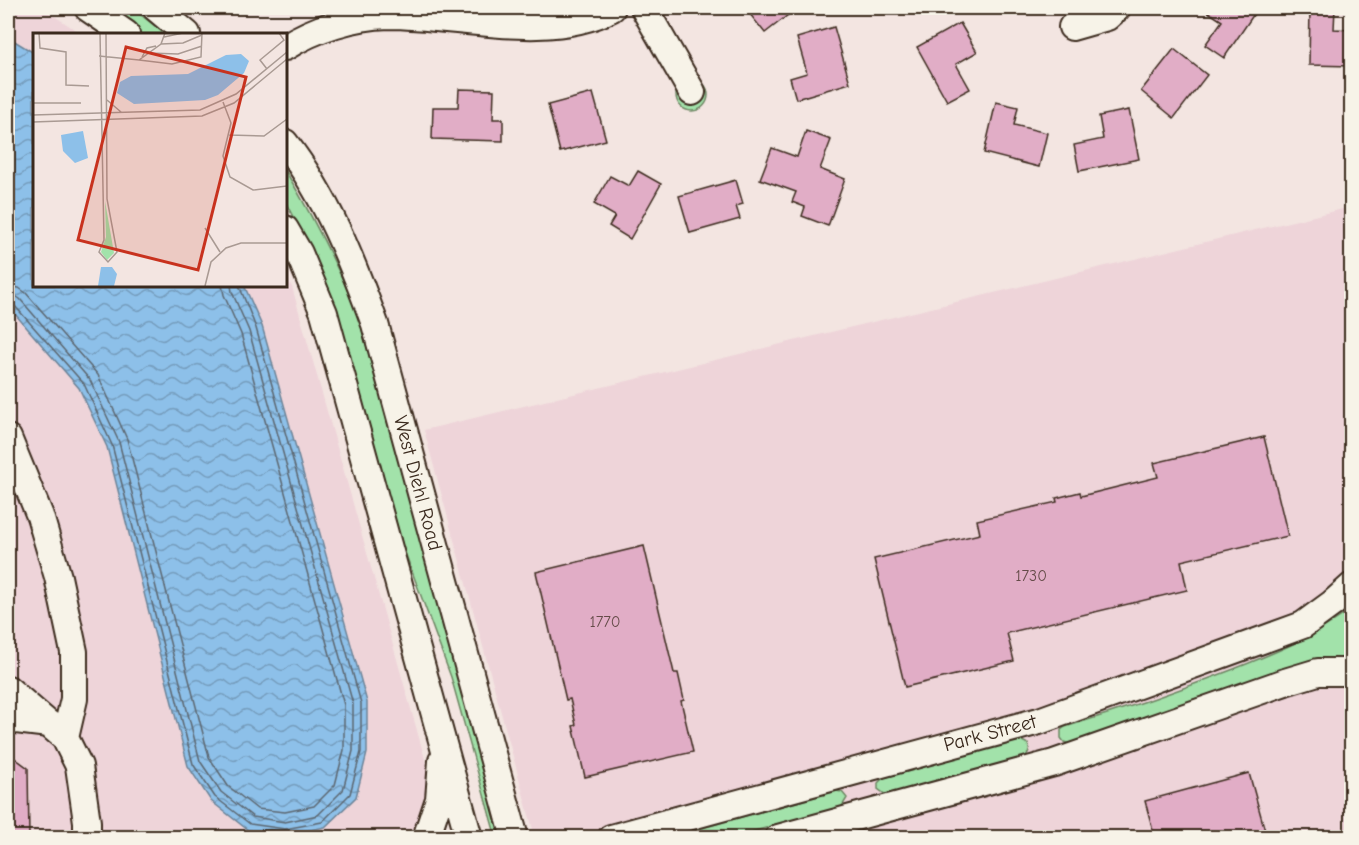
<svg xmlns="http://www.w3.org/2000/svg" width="1359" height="845" font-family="'Comic Neue',sans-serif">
<defs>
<pattern id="water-waves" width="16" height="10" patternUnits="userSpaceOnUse" patternTransform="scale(1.5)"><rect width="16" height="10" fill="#8dc0e9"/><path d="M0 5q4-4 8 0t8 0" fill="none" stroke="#749cbc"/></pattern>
</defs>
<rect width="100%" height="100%" fill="#f3e5e1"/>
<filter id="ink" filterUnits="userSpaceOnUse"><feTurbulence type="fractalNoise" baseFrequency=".0167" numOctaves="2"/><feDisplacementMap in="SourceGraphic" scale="12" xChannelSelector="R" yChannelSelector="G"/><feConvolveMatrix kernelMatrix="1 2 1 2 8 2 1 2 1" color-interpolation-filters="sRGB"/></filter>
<g filter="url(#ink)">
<path fill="#eed4d9" d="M8,8H42L82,34H34V285H285V273L292,287L447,837H8Z
M1351,207V837H535L424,430Z"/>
<path fill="#a2e2aa" stroke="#6e8664" stroke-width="1.5" d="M102,8H132L165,34H140Z
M676 95a16 16 0 1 1 32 0a16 16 0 1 1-32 0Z
M285,170C313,217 337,264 358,315L501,832L500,837H497L495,834L451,677L403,547L342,328L311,252L285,201Z
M1351,609V662L1322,661L1293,666L1273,672L1220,693L1070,744L1064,742L1061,738V730L1065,727C1122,710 1178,691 1234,669C1274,653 1317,636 1351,609Z
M1020,740L1028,744C1030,751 1029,754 1023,758L886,795L878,789V783L883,778Z
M836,791L842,792L847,798L841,808L732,837L666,838Z"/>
<path fill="url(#water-waves)" stroke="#6c8498" stroke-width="1.5" d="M8,37L34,53V285H244L262,326L367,702V753L356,797L325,827L286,835L248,830L211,801L188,766L107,447L79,388L8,306Z"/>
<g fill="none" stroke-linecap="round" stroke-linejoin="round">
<path stroke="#5c666f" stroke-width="1.5" d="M8,286L19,288L26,293L98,375L127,439L209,757L228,786L257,809L285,812L314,806L335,785L344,750V705L241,334L224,295L222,285
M8,295H14L20,299L90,380L119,442L200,761L221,792L253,817L285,822L318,815L343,790L353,751V704L249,331L232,292L231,285
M8,302L14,305L84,384L112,445L193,764L215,797L250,824L285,829L322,822L350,794L361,752V703L256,328L239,285"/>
</g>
<path fill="#e1adc6" stroke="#3b2a1e" stroke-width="1.5" d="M756,8H797L765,33L749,13Z
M1202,8H1258L1224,58L1205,45L1222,21Z
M1310,8H1335L1334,29L1352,30V66L1309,65Z
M960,23L977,52L956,64L970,89L947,101L917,47Z
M834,27L850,83L796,99L790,78L807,73L797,38Z
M1174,49L1207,75L1174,118L1141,91Z
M459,89L494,90L493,119H503V141L432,139L433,107H458Z
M593,93L606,140L560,152L548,105Z
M996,102L1018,107L1014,125L1047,133L1039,167L984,153Z
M1129,110L1139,159L1079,171L1074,145L1103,139L1099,116Z
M806,131L831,140L820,169L845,179L828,226L802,216L805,207L792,202L796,192L760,179L772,148L797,157Z
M638,171L661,184L630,239L609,226L615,216L594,204L610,176L629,186Z
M736,180L743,204L736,206L740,219L690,233L679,196Z
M1264,437L1288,536L1181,561L1187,590L1007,633L1014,661L905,687L874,559L980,534L977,520L1057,502L1056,498L1080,492L1081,496L1158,477L1154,463Z
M644,546L674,673H678L684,700L681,701L693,752L585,777L573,726L576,725L570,699L566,700L536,572Z
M8,753L28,768L29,838H8Z
M1249,773L1267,838H1155L1145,801Z"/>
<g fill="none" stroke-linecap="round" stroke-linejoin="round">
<defs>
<path id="minor" d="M88,8L126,34
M156,8L187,34
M644,8L692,92
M1072,27L1107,17L1117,8
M285,47C315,28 354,16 389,15C457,15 549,42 612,8
M285,143C327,197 352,261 375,324L515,838
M285,229L299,253L324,313L469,838
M8,438L40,516L58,577L74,652V699L65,738
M8,689L65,738L79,766L87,822V838
M8,719L49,724
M426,838L439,799L442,761
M611,838L1039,721L1303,625L1333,603L1352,586
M778,838L1054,763L1285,682L1318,672H1352"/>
</defs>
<use href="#minor" stroke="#3b2a1e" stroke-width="30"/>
<use href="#minor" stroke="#f7f3e8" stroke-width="26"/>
</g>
</g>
<g text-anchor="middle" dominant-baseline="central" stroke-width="4.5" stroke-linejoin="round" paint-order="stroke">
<g font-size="16" fill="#644b48">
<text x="1031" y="576">1730</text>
<text x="605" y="622">1770</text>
</g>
<g font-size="20" fill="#3b2a1e" stroke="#f7f3e8">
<text transform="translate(418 483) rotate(75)">West Diehl Road</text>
<text transform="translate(990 733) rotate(-15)">Park Street</text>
</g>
</g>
<g transform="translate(33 33)">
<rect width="254" height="254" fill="#f3e5e1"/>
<path d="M72,168L81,220L74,227L68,219L73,204Z" fill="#a2e2aa"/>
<path d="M208,21L216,28L211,40L185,62L172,67L101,71L84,60L87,49L98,43L155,41L193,22ZM50,98L55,125L42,130L30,118L28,102ZM68,234H79L84,241L81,253H65Z" fill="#8dc0e9"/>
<path fill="none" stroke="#a99a93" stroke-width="1.5" d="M6,0L7,15L33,19V52L56,53M67,0L71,207L66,219L75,229L84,219L74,166L73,0M131,4L150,0M128,11L150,10L169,2M116,20L145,21L169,13M66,23L106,27L128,11L132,0M109,24L114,15L123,13M106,27L139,31L168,24L169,0M234,36L227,27L251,7L246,0M74,67L88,79M190,69L198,90L190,123L197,144L220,157L254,153M0,70H48M0,82L167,77L203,61L254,19M0,89L169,83L201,70L254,26M196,102L231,103L254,86M172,195L187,219M172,253L178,229L193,215L208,210H254"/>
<path fill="#c8321e" fill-opacity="0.15" stroke="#c8321e" stroke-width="3" d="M93,14L213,44L165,237L45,207Z"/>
<rect width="254" height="254" fill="none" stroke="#3b2a1e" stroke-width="3"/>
</g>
<rect width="1359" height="845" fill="none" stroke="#f7f3e8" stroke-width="30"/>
<rect x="15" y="15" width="1329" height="815" fill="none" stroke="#3b2a1e" stroke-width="2" filter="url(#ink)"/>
</svg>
